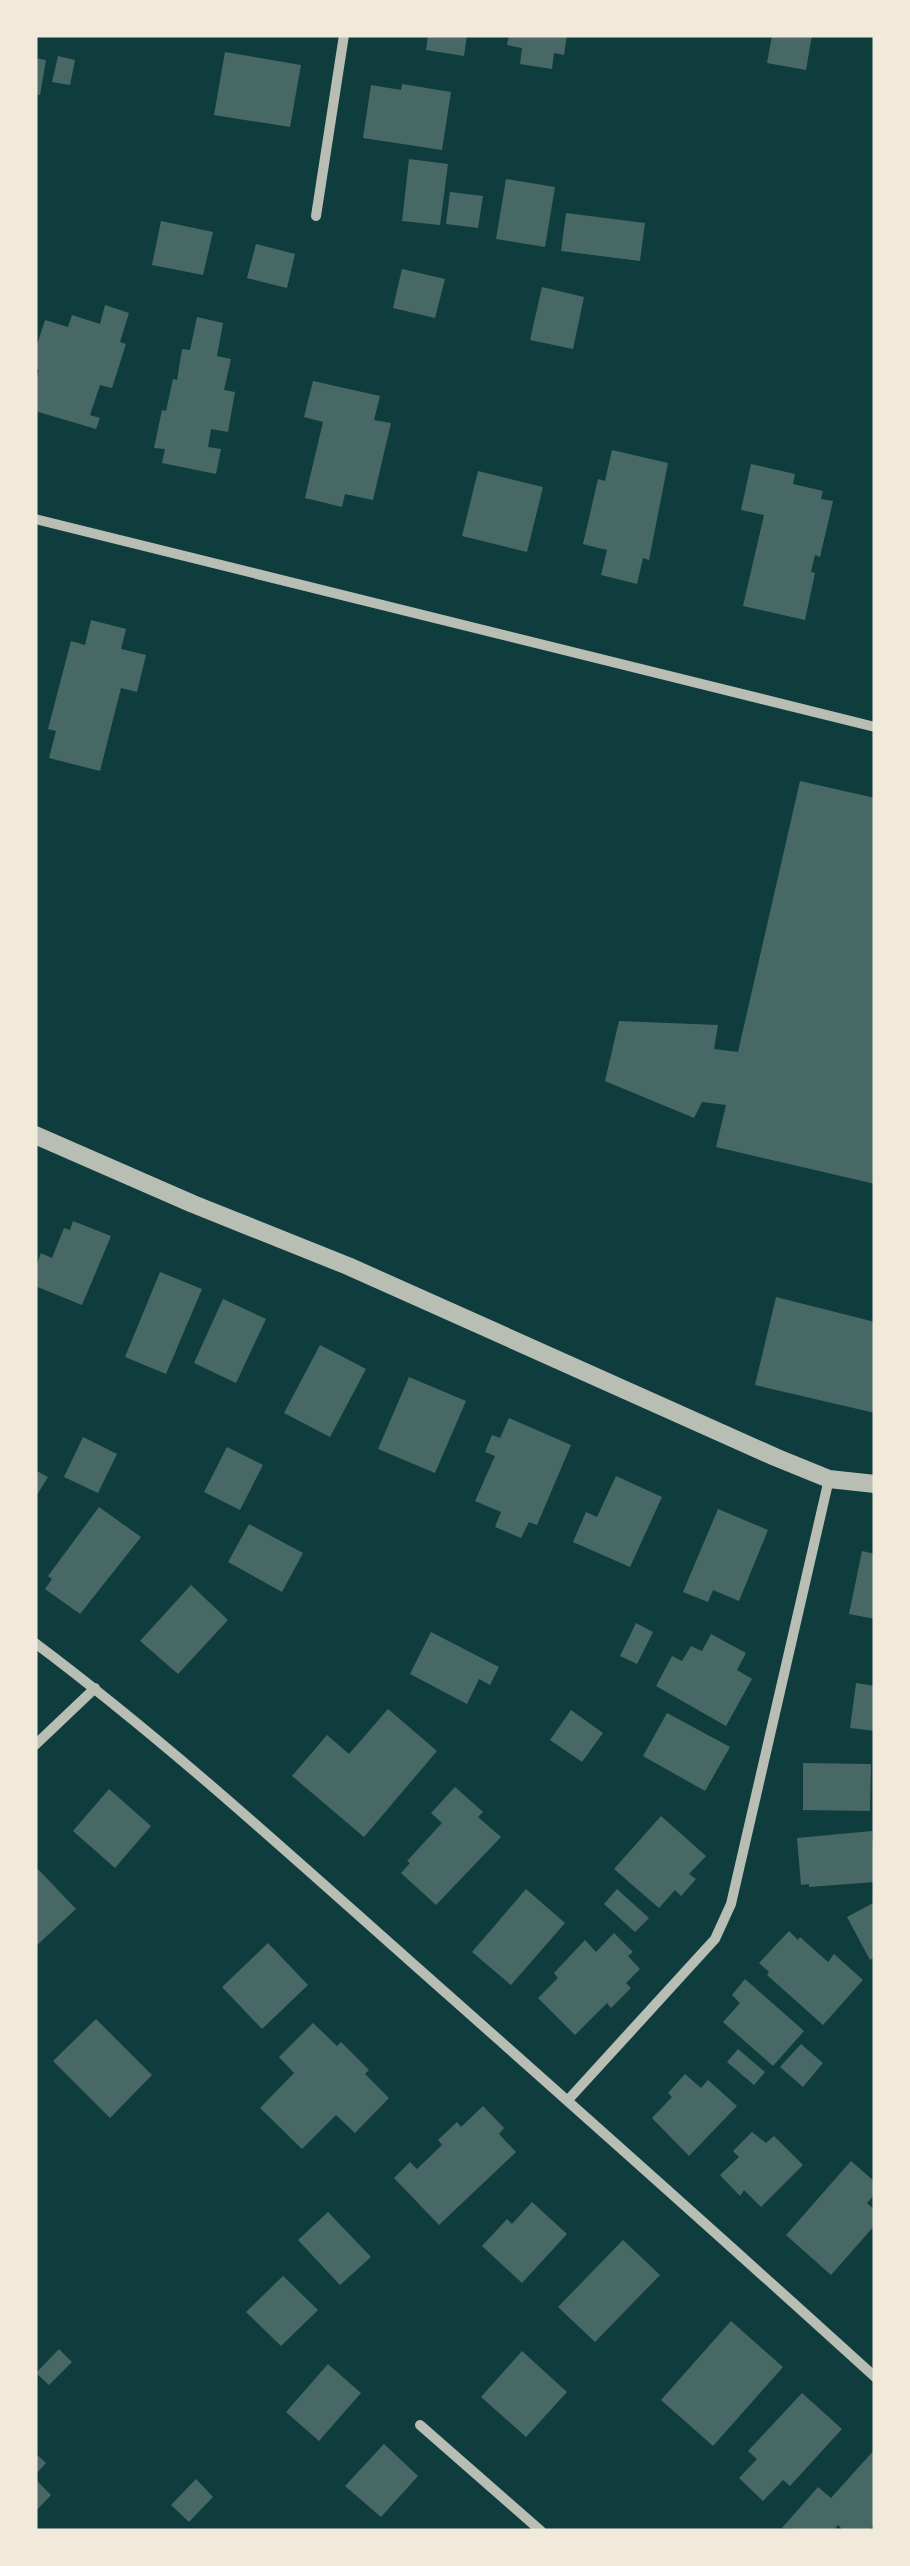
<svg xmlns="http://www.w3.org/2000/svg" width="910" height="2566" font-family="'PT Sans',sans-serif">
<rect width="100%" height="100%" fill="#0f3d3e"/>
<path fill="#486865" d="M428,35H467L464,56L426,50Z
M509,35H567L564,55L554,53L552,69L520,64L522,48L507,45Z
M772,35H812L806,70L767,63Z
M225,52L301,65L290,127L214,115Z
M58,56L75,60L70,85L52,82Z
M35,58L46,60L40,95L35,94Z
M402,84L451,92L442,150L363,138L371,85L401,90Z
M409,159L448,164L440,225L402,221Z
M506,179L555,187L545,247L496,239Z
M450,192L483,196L478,228L446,224Z
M566,213L645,223L640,261L561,251Z
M161,221L213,232L203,275L152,265Z
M256,244L295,254L287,288L247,278Z
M402,269L445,279L435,318L393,308Z
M542,287L584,297L573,349L530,340Z
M105,305L129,313L120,342L126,344L112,388L100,385L90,415L100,418L96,429L35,411V383L39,370L35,369V351L45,320L68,327L72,315L100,324Z
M197,317L223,323L217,356L231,359L224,390L235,392L228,432L211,429L208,447L221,449L216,474L162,463L165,449L154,448L162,410L166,411L173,379L177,380L182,349L190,350Z
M313,381L380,396L374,420L391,423L373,500L345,494L342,507L305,498L323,422L304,417Z
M612,450L668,463L649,560L643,558L637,584L601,575L607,550L583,544L598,479L605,481Z
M751,464L795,474L793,484L823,491L821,499L833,501L820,557L815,555L811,572L815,573L805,620L743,606L764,515L741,510Z
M478,471L543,487L527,552L462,536Z
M91,620L126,629L121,649L146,655L137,692L121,688L100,771L49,758L56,731L48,729L71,641L85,645Z
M800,781L875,798V1184L716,1147L726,1105L702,1102L694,1118L605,1081L619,1021L718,1025L714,1049L738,1052Z
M73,1221L111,1236L82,1305L35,1286V1269L41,1253L52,1258L64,1228L70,1230Z
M160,1272L202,1289L166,1374L125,1357Z
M776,1297L875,1322V1413L755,1385Z
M223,1299L266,1319L236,1383L194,1363Z
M320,1345L366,1369L330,1437L284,1413Z
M409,1377L466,1401L435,1473L378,1449Z
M509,1418L571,1445L537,1525L529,1522L521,1538L495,1527L501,1512L475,1501L495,1456L485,1452L492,1435L500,1438Z
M83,1437L117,1454L98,1493L64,1477Z
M227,1447L263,1465L240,1510L204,1492Z
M35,1470L48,1477L35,1498Z
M616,1476L662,1497L630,1567L573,1542L586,1512L597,1517Z
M99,1507L141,1537L80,1614L45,1589L52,1579L48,1576Z
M718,1509L768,1530L739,1601L713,1590L708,1602L683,1592Z
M249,1524L303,1553L282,1592L228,1562Z
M862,1551L875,1554V1619L849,1614Z
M191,1585L228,1620L178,1674L140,1641Z
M636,1623L653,1632L637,1664L620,1656Z
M431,1632L499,1667L490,1685L479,1679L467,1704L410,1674Z
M711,1634L746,1653L737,1670L752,1679L726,1726L656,1686L672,1656L682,1661L691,1646L702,1651Z
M856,1683L875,1686V1731L850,1728Z
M388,1709L437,1751L364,1837L292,1776L327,1735L349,1754Z
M571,1710L603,1733L582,1762L550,1740Z
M667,1713L730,1747L705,1791L643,1756Z
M803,1763L871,1764L870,1811L803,1810Z
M455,1787L483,1812L478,1817L501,1837L436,1905L401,1873L410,1863L407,1861L442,1823L431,1813Z
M109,1789L151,1826L115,1868L73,1831Z
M661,1816L706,1856L689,1874L696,1879L681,1896L675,1890L659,1908L614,1869Z
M872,1831L875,1882L809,1887V1884L801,1885L797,1838Z
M35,1866L76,1909L35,1947Z
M526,1889L565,1923L511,1985L472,1952Z
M617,1889L649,1918L635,1932L604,1904Z
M875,1902V1957L870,1960L847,1917Z
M789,1931L798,1940L800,1937L828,1962L834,1954L863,1980L823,2025L767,1975L769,1972L759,1963Z
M614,1933L633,1952L628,1956L640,1969L626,1983L631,1988L611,2008L607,2003L575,2035L538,1998L558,1978L554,1973L585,1940L596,1952Z
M268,1943L308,1985L262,2029L222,1987Z
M745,1979L804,2031L773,2066L723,2022L740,2003L732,1995Z
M96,2019L152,2075L110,2118L53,2061Z
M313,2023L337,2046L341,2042L369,2070L365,2074L389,2098L355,2133L336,2115L302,2149L260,2108L294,2073L279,2057Z
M801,2044L823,2063L803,2087L780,2067Z
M738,2049L765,2072L754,2085L727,2062Z
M685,2074L701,2088L708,2080L737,2106L689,2156L652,2118L672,2097L668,2093Z
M483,2106L504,2128L499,2134L516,2152L439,2225L394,2178L410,2162L417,2169L442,2145L438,2140L457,2122L461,2127Z
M752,2132L766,2143L774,2136L803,2165L761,2207L744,2190L740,2196L720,2175L739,2157L733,2151Z
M851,2161L875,2182V2194L867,2203L875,2210V2225L831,2275L786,2235Z
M532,2202L567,2234L522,2283L482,2246L507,2219L512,2224Z
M328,2212L371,2257L340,2285L298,2240Z
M623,2240L660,2275L595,2342L558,2307Z
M283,2276L318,2310L281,2346L246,2312Z
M731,2321L783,2367L713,2446L661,2400Z
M59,2349L72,2362L49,2385L36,2373Z
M522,2351L567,2392L526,2437L481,2397Z
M328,2364L361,2393L319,2441L286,2412Z
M802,2393L842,2429L790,2486L783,2480L763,2501L739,2478L757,2459L748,2451Z
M384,2444L418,2476L381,2517L345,2486Z
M875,2449V2524L868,2531H844L838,2525L833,2531L782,2528L818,2487L831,2498Z
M35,2453L46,2463L35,2475Z
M35,2479L51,2495L35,2512Z
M196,2479L213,2497L189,2522L171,2505Z"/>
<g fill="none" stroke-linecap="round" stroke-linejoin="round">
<path stroke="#b8beb3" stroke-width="10" d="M316,216L344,35
M35,519L875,727
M35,1643C167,1742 288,1853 411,1962C567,2100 722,2238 875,2377
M35,1745L95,1688
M568,2100L715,1939L731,1904L829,1479
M420,2425L541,2531"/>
<path stroke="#b8beb3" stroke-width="18" d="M35,1135L193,1204L348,1266L775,1457L829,1479L875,1484"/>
</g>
<rect width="910" height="2566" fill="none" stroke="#f1e9da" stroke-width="75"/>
</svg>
